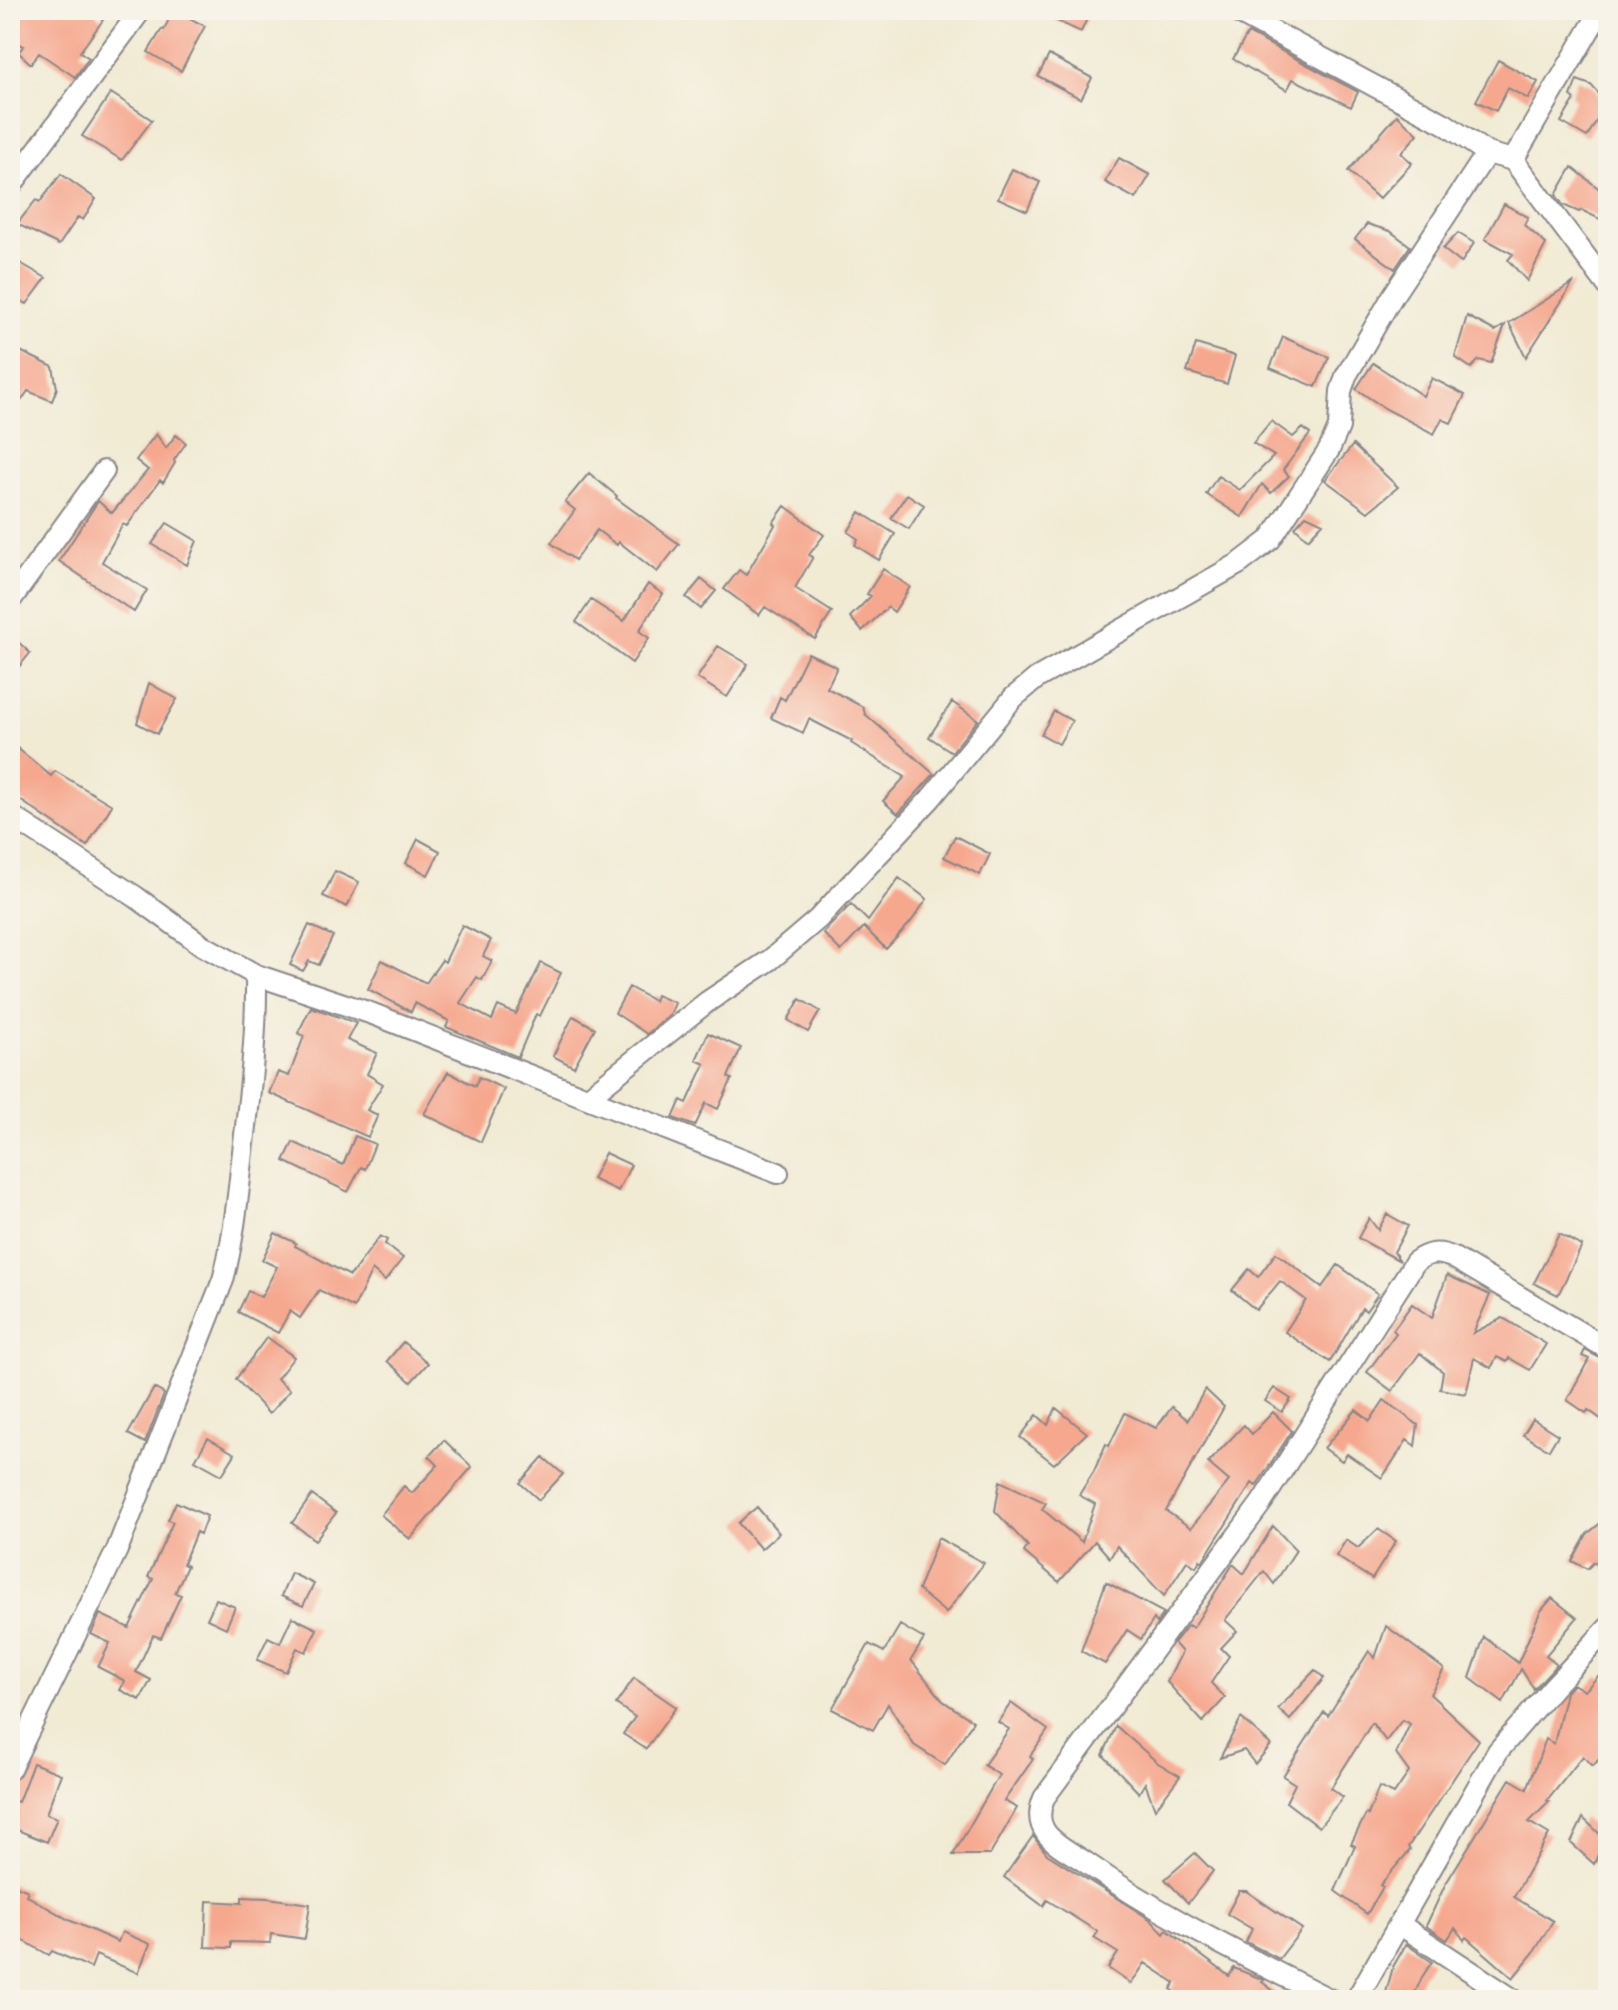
<svg xmlns="http://www.w3.org/2000/svg" width="1618" height="2010" font-family="Dekko,sans-serif">
<rect width="100%" height="100%" fill="#f7f3e8"/>
<filter id="ink" filterUnits="userSpaceOnUse"><feTurbulence type="fractalNoise" baseFrequency=".0125" numOctaves="2"/><feDisplacementMap in="SourceGraphic" scale="16" xChannelSelector="R" yChannelSelector="G"/><feConvolveMatrix kernelMatrix="1 2 1 2 8 2 1 2 1" color-interpolation-filters="sRGB"/></filter>
<filter id="wash" filterUnits="userSpaceOnUse"><feTurbulence type="fractalNoise" baseFrequency=".006" numOctaves="4" result="noise"/><feDisplacementMap in="SourceGraphic" scale="32" xChannelSelector="R" yChannelSelector="G"/><feGaussianBlur stdDeviation="1.8" result="paint"/><feColorMatrix in="noise" values="0 0 0 0 0 0 0 0 0 0 0 0 0 0 0 0 0 1.4 0 .05"/><feComposite in="paint" operator="in"/></filter>
<g filter="url(#wash)">
<rect width="100%" height="100%" fill="#f1ebd4"/>
<g id="blocks">
<path fill="#f6a88f" d="M18,10H91L103,20L80,52L89,58L75,77L39,53L31,64L18,52L24,46L12,40L16,29L11,23Z
M173,10L205,26L181,71L148,52L162,29L164,30Z
M1033,10H1091L1081,32Z
M1248,33L1358,92L1351,107L1293,79L1287,90L1233,59Z
M1049,55L1092,78L1081,99L1038,76Z
M1498,60L1538,82L1528,99L1508,88L1496,111L1476,101Z
M1577,80L1591,85L1607,103L1587,137L1561,122L1575,99L1571,96Z
M111,93L152,120L122,160L82,136Z
M1397,115L1418,134L1401,153L1412,163L1379,199L1348,171Z
M1119,158L1150,175L1136,199L1105,182Z
M1572,167L1608,196V223L1581,210L1579,212L1563,205L1556,195Z
M1012,169L1040,182L1027,211L998,198Z
M61,174L96,199L83,220L78,217L59,245L17,224L36,200L40,202Z
M1504,204L1528,217L1524,225L1546,244L1527,281L1508,260L1513,254L1485,239Z
M1367,224L1390,231L1410,246L1395,269L1355,239Z
M1458,233L1474,243L1461,263L1443,249Z
M10,257L46,278L27,304L10,295Z
M1574,282L1526,357L1509,323Z
M1467,316L1495,331L1505,325L1491,363L1479,360L1471,368L1455,357Z
M1283,337L1329,357L1316,387L1270,368Z
M1196,344L1235,356L1227,384L1187,372Z
M10,346L53,367L57,388L52,401L28,391L10,417Z
M1373,363L1423,396L1432,378L1465,395L1451,423L1442,419L1434,434L1386,409L1356,389Z
M1271,421L1293,437L1303,428L1310,434L1283,470L1289,476L1271,493L1262,484L1242,517L1206,494L1218,476L1240,490L1274,456L1253,443Z
M156,434L166,448L176,435L186,443L174,460L175,463L163,483L160,480L127,526L123,524L102,562L147,590L134,612L59,561L98,501L112,513L148,470L136,460Z
M1353,445L1398,487L1368,512L1325,480Z
M589,473L617,496L616,498L679,544L657,572L619,542L617,545L597,530L575,560L551,543L575,510L565,502Z
M907,494L924,505L909,529L891,518Z
M785,506L824,535L809,555L813,557L795,588L832,612L815,639L765,607L759,615L724,589L739,570L746,575L775,525L773,523Z
M860,512L895,534L879,560L855,545L858,539L848,532Z
M1306,515L1323,523L1308,539L1295,527Z
M167,523L197,541L187,565L152,544Z
M883,569L910,587L894,612L888,607L862,631L850,617L871,596L867,594Z
M701,579L716,591L701,609L686,597Z
M648,584L663,594L639,631L649,638L632,663L576,622L591,600L624,621Z
M10,634L30,653L10,678Z
M718,646L748,664L727,697L697,678Z
M808,653L837,667L827,688L863,707L865,714L934,774L898,814L883,801L905,777L851,743L852,741L809,719L803,733L771,718L780,697L785,700Z
M149,683L177,699L157,734L137,723Z
M952,702L978,720L952,752L929,737Z
M1054,711L1072,721L1059,744L1041,734Z
M10,742L51,776L55,771L112,805L87,846L10,793Z
M955,836L990,854L980,875L944,857Z
M418,839L440,851L428,875L406,863Z
M335,871L359,882L347,907L323,896Z
M899,878L927,899L910,923L886,949L864,927L841,951L823,933L851,904L868,921Z
M309,925L333,936L319,965L309,961L303,971L290,965Z
M462,925L491,940L483,956L492,961L482,980L477,977L460,1003L492,1020L498,1006L516,1014L541,963L561,973L540,1016L536,1014L518,1057L446,1027L449,1021L415,1003L411,1012L368,989L382,960L426,983L442,960L445,962Z
M629,987L654,1001L656,995L675,1003L670,1015L647,1034L615,1013Z
M800,999L820,1011L808,1032L788,1020Z
M311,1007L356,1023L347,1040L377,1053L367,1074L383,1084L367,1110L378,1115L368,1137L269,1093L278,1072L289,1076L304,1036L298,1033Z
M573,1016L595,1028L574,1067L553,1056Z
M708,1033L741,1048L728,1077L732,1079L718,1109L706,1103L695,1126L673,1118L681,1100L687,1103L705,1064L696,1060Z
M448,1072L475,1086L479,1077L504,1089L481,1142L424,1114Z
M355,1136L375,1144L365,1169L361,1167L348,1192L284,1161L293,1142L343,1165Z
M605,1153L631,1165L618,1191L592,1179Z
M1387,1214L1408,1226L1394,1252L1400,1261L1358,1238L1369,1218L1378,1230Z
M275,1233L296,1243L295,1246L350,1276L380,1236L387,1240L385,1244L403,1258L385,1281L372,1270L354,1308L319,1290L300,1318L290,1311L278,1333L238,1312L248,1291L261,1297L277,1267L262,1260Z
M1559,1234L1582,1246L1558,1295L1534,1283Z
M1276,1253L1322,1287L1338,1265L1378,1294L1366,1311L1362,1308L1330,1362L1285,1332L1306,1300L1280,1281L1256,1310L1232,1290L1249,1269L1258,1277Z
M1447,1275L1490,1295L1473,1333L1503,1318L1546,1344L1530,1370L1509,1358L1507,1362L1497,1357L1491,1368L1474,1358L1466,1394L1440,1389L1443,1372L1420,1353L1392,1391L1367,1372L1396,1333L1393,1330L1412,1304L1432,1318Z
M267,1337L294,1357L277,1379L290,1390L269,1414L236,1379Z
M403,1342L428,1363L411,1382L387,1361Z
M1585,1350L1608,1362V1424L1588,1410L1586,1413L1567,1400L1589,1359L1582,1356Z
M154,1388L164,1394L145,1443L128,1434Z
M1274,1388L1291,1399L1282,1412L1265,1401Z
M1205,1389L1224,1407L1166,1511L1191,1528L1229,1481L1208,1463L1244,1425L1252,1434L1273,1412L1292,1431L1256,1486L1252,1483L1202,1562L1200,1560L1196,1567L1187,1561L1164,1596L1117,1546L1110,1558L1095,1541L1059,1582L1024,1552L1028,1546L995,1511L1000,1481L1046,1503L1042,1509L1082,1542L1095,1504L1079,1495L1094,1471L1106,1444L1109,1446L1125,1413L1156,1428L1172,1407L1188,1420Z
M1384,1400L1418,1425L1415,1446L1407,1440L1382,1478L1347,1454L1342,1461L1324,1448L1356,1410L1370,1421Z
M1056,1408L1087,1433L1054,1464L1020,1437L1037,1415L1048,1425Z
M1533,1419L1558,1435L1549,1450L1523,1435Z
M208,1438L235,1454L222,1475L195,1460Z
M444,1440L472,1467L410,1539L381,1515L404,1486L412,1493L438,1465L429,1456Z
M543,1457L563,1474L539,1500L520,1483Z
M312,1495L336,1513L315,1540L292,1523Z
M176,1502L207,1516L200,1534L196,1532L183,1564L187,1566L175,1593L181,1595L161,1638L153,1635L136,1672L151,1680L140,1700L120,1690L125,1681L98,1667L110,1643L91,1634L100,1614L129,1628L153,1579L148,1577L173,1522L168,1520Z
M757,1507L779,1533L761,1549L738,1523Z
M1608,1517V1570L1594,1562L1587,1569L1572,1561L1587,1534Z
M1273,1526L1296,1550L1274,1584L1264,1571L1225,1620L1237,1631L1221,1648L1229,1656L1211,1683L1225,1698L1203,1722L1167,1682L1182,1652L1174,1643L1188,1625L1193,1628L1233,1564L1244,1574Z
M1378,1529L1396,1541L1372,1579L1336,1556L1346,1540L1358,1548Z
M938,1538L984,1563L946,1613L918,1590Z
M291,1573L314,1584L303,1606L281,1596Z
M1106,1582L1164,1613L1157,1623L1154,1619L1141,1639L1127,1630L1105,1664L1081,1651Z
M1552,1598L1577,1618L1546,1655L1557,1664L1534,1689L1521,1669L1503,1703L1470,1678L1484,1637L1518,1663L1540,1612Z
M216,1599L235,1607L226,1628L207,1619Z
M292,1617L317,1629L306,1652L297,1648L286,1672L257,1660L268,1637L280,1643Z
M900,1625L924,1639L911,1660L943,1701L973,1721L945,1765L914,1745L888,1704L873,1730L832,1709L869,1644L884,1652Z
M1386,1626L1444,1669L1430,1694L1479,1740L1408,1847L1410,1850L1380,1885L1383,1887L1367,1914L1335,1891L1355,1846L1351,1844L1366,1814L1368,1815L1379,1787L1394,1794L1409,1772L1396,1754L1410,1724L1402,1720L1386,1741L1372,1723L1331,1788L1343,1797L1319,1827L1286,1802L1295,1784L1283,1776L1324,1712L1328,1716L1369,1651L1375,1658Z
M1315,1670L1324,1678L1290,1720L1278,1709Z
M1598,1676L1608,1681V1763L1600,1758L1593,1766L1583,1756L1547,1801L1549,1802L1529,1822L1549,1834L1514,1897L1553,1921L1534,1952L1513,1978L1466,1937L1464,1940L1455,1928L1447,1940L1426,1926L1445,1885L1510,1779L1527,1789L1546,1739L1554,1744L1566,1692L1573,1684L1585,1691Z
M634,1678L676,1707L646,1749L623,1734L635,1717L616,1704Z
M1011,1703L1048,1730L1030,1756L1033,1759L1004,1801L1017,1808L990,1855H953L999,1775L984,1765L1009,1729L998,1722Z
M1241,1718L1271,1745L1255,1764L1244,1750L1220,1758Z
M1116,1726L1158,1763L1180,1776L1155,1809L1145,1783L1139,1793L1103,1755Z
M33,1763L61,1774L46,1814L57,1818L47,1842L10,1827V1813L15,1801L18,1802Z
M1583,1818L1605,1839L1594,1864L1571,1843Z
M1033,1836L1047,1854L1151,1920L1164,1934L1167,1930L1229,1976L1234,1968L1264,1980L1262,1982L1285,2000H1186L1171,1989L1175,1983L1145,1963L1131,1984L1108,1968L1118,1953L1094,1938L1098,1932L1047,1900L1043,1906L1004,1877Z
M1195,1853L1213,1871L1188,1903L1165,1879Z
M10,1883L28,1891L26,1895L69,1920L118,1942L122,1932L150,1944L138,1973L96,1955L91,1968L52,1951L49,1955L10,1933Z
M1239,1891H1246L1302,1929L1279,1959L1246,1942L1252,1929L1227,1914Z
M242,1897L268,1898L310,1904L305,1939L271,1934L270,1943L231,1942V1948L205,1947L207,1901L242,1903Z
M1406,1944L1432,1962L1422,1977L1412,2000H1384L1393,1967Z"/>
</g>
</g>
<g filter="url(#ink)">
<use href="#blocks" fill-opacity="0" stroke="#8a8688" stroke-width="2"/>
<g fill="none" stroke-linecap="round" stroke-linejoin="round">
<defs>
<path id="minor" d="M1233,10L1445,124L1487,153L1513,160L1608,286
M1513,160L1601,10
M10,187L141,10
M10,601L104,471
M10,815L136,897L202,945L256,975C257,1034 250,1093 243,1152C238,1195 234,1239 223,1280L117,1550L10,1769
M256,975L373,1014L778,1173
M587,1098L707,1002L770,960L818,919L931,798L1013,698L1037,678L1240,563L1270,540L1329,450L1339,427L1341,391L1346,376L1394,294L1487,153
M1399,1924L1514,2000
M1331,2000C1247,1957 1162,1917 1085,1862C1073,1854 1055,1845 1046,1833C1038,1822 1039,1810 1044,1798L1262,1502L1415,1262C1428,1252 1439,1251 1454,1258L1608,1349
M1356,2000L1498,1751L1552,1688L1608,1628"/>
</defs>
<use href="#minor" stroke="#8a8688" stroke-width="24"/>
<use href="#minor" stroke="#fff" stroke-width="20"/>
</g>
</g>
<rect width="1618" height="2010" fill="none" stroke="#f7f3e8" stroke-width="40"/>
</svg>
